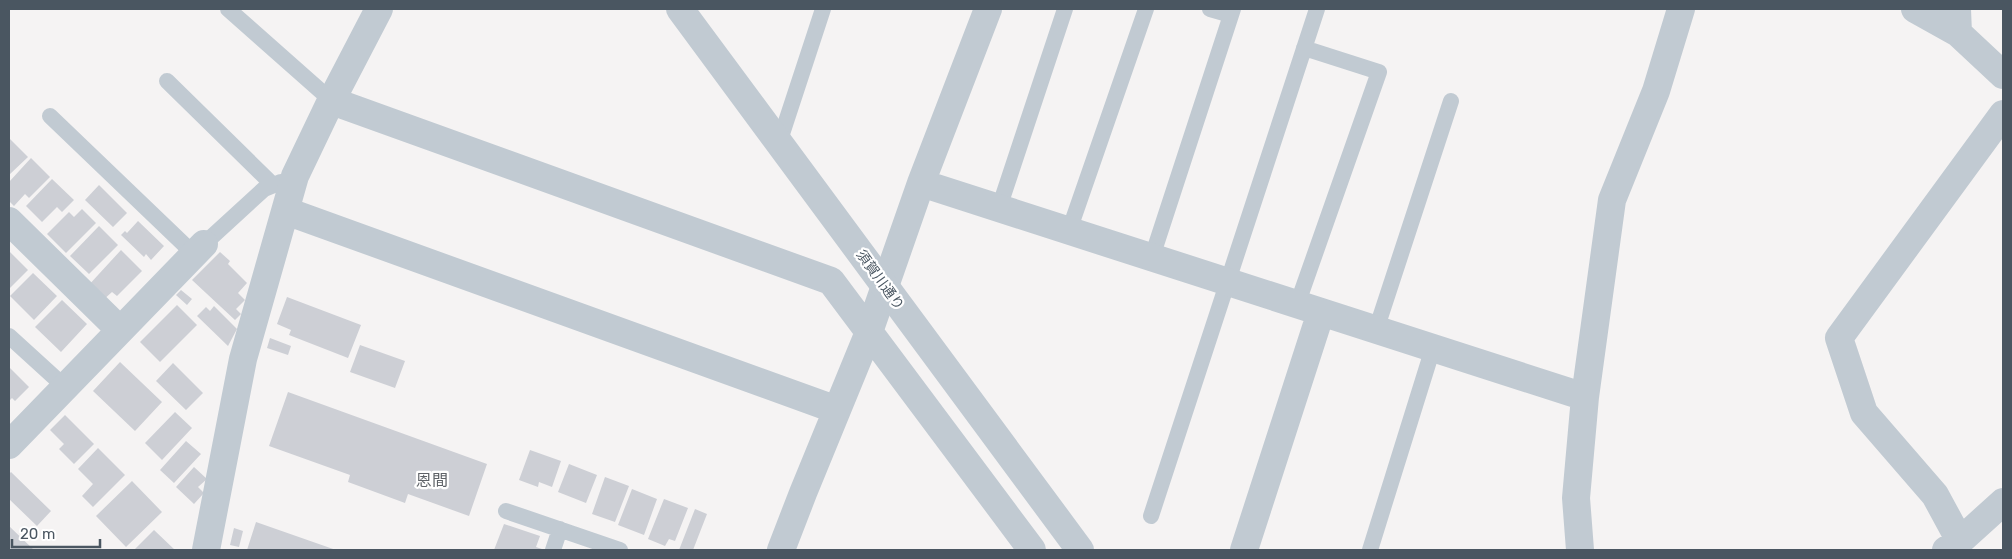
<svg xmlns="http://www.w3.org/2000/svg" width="2012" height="559" font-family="Rubik,'Noto Sans JP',sans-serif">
<rect width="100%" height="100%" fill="#f5f3f3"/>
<path fill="#cdcfd5" d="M9,138L28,157L9,175Z
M31,158L50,177L29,198L25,194L14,206L9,201V182Z
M52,179L74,200L62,212L57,207L42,222L26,206Z
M99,185L127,213L113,227L85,200Z
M82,209L96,223L66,253L47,234L69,212L74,217Z
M138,221L164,246L151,260L146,254L144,257L121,235L125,231L127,233Z
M99,226L118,245L89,274L70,256Z
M121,250L142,271L117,296L112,292L102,301L87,287Z
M9,251L28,270L9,289Z
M220,252L230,261L228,264L247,283L238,293L245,300L236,309L241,314L235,320L192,280Z
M33,273L57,296L34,320L10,296Z
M181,290L192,299L187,305L176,295Z
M287,297L361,325L348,358L289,335L291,330L277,324Z
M62,300L87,324L61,352L35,327Z
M177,305L197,325L160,362L140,342Z
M214,306L237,329L228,346L197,316L206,307L210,311Z
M270,338L291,346L288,355L267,348Z
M360,345L405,361L395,388L350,372Z
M120,362L162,402L135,431L93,391Z
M173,363L203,393L186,410L156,381Z
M9,367L29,387L15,401L12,398L9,401Z
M288,392L487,464L469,516L408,494L405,503L348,482L350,475L269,446Z
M175,412L192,428L162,460L145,443Z
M65,415L94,444L74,464L59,449L64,444L50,430Z
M186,441L201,454L174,483L160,470Z
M98,448L125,475L93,507L82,496L93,484L78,469Z
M530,450L561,461L552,487L539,482L538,487L519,480Z
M569,464L597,475L586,503L558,492Z
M194,467L207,479L198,487L204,493L194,504L176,487Z
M11,472L51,511L37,526L9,499V474Z
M605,477L629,486L615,522L592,514Z
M132,481L162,512L126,547L96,516Z
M632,489L657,499L644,535L618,525Z
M664,499L688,508L675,541L669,539L665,546L648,539Z
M695,509L707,514L693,550H679Z
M256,522L336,550H247Z
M504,524L540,536L536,547L542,549V550H494Z
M9,526L34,550H9Z
M234,528L243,531L239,547L230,545Z
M154,530L175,550H134Z"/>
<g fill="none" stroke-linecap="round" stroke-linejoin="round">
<path stroke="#c1cad2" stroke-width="16" d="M228,9L332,101
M1210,9L1231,15
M167,81L273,185
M50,116L194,254
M779,143L823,9
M999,208L1065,9
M1069,231L1146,9
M204,244L264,189L281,182
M1152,257L1233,9
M1297,305L1379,72L1304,48
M1376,330L1451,101
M9,336L65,387
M506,511L620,550
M1151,516L1317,9
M553,550L560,529
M1370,550L1433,348"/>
<path stroke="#c1cad2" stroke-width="28" d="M1915,9L1958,33
M1957,9L1958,33L2003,75
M332,101L831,281L1032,550
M921,183L1585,397
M286,211L837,410
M9,221L120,330
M9,445L204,244
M1960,541L1935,495L1864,413L1839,338L2003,114
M206,550L243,359L295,176L328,107L379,9
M781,550L803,493L869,332L921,183L988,9
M1244,550L1321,312
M1580,550L1576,498L1585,397L1612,200L1656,91L1681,9
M1946,550L1960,541L2003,502"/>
<path stroke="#c1cad2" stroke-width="28" d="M680,9L1080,550"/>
</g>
<g text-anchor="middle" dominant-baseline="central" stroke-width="4.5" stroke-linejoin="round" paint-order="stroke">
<g font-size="14" fill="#4a5661" stroke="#fff">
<text transform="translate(880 280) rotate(54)">須賀川通り</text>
</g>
<g font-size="16" fill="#5f6368" stroke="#fff">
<text x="432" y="480">恩間</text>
</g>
</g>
<rect width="2012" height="559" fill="none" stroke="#4a5661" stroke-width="20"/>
<path d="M12 539v8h88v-8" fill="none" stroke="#4a5661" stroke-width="2.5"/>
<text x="20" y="539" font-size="15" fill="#4a5661" stroke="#ffffff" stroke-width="4" paint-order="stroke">20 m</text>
</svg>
